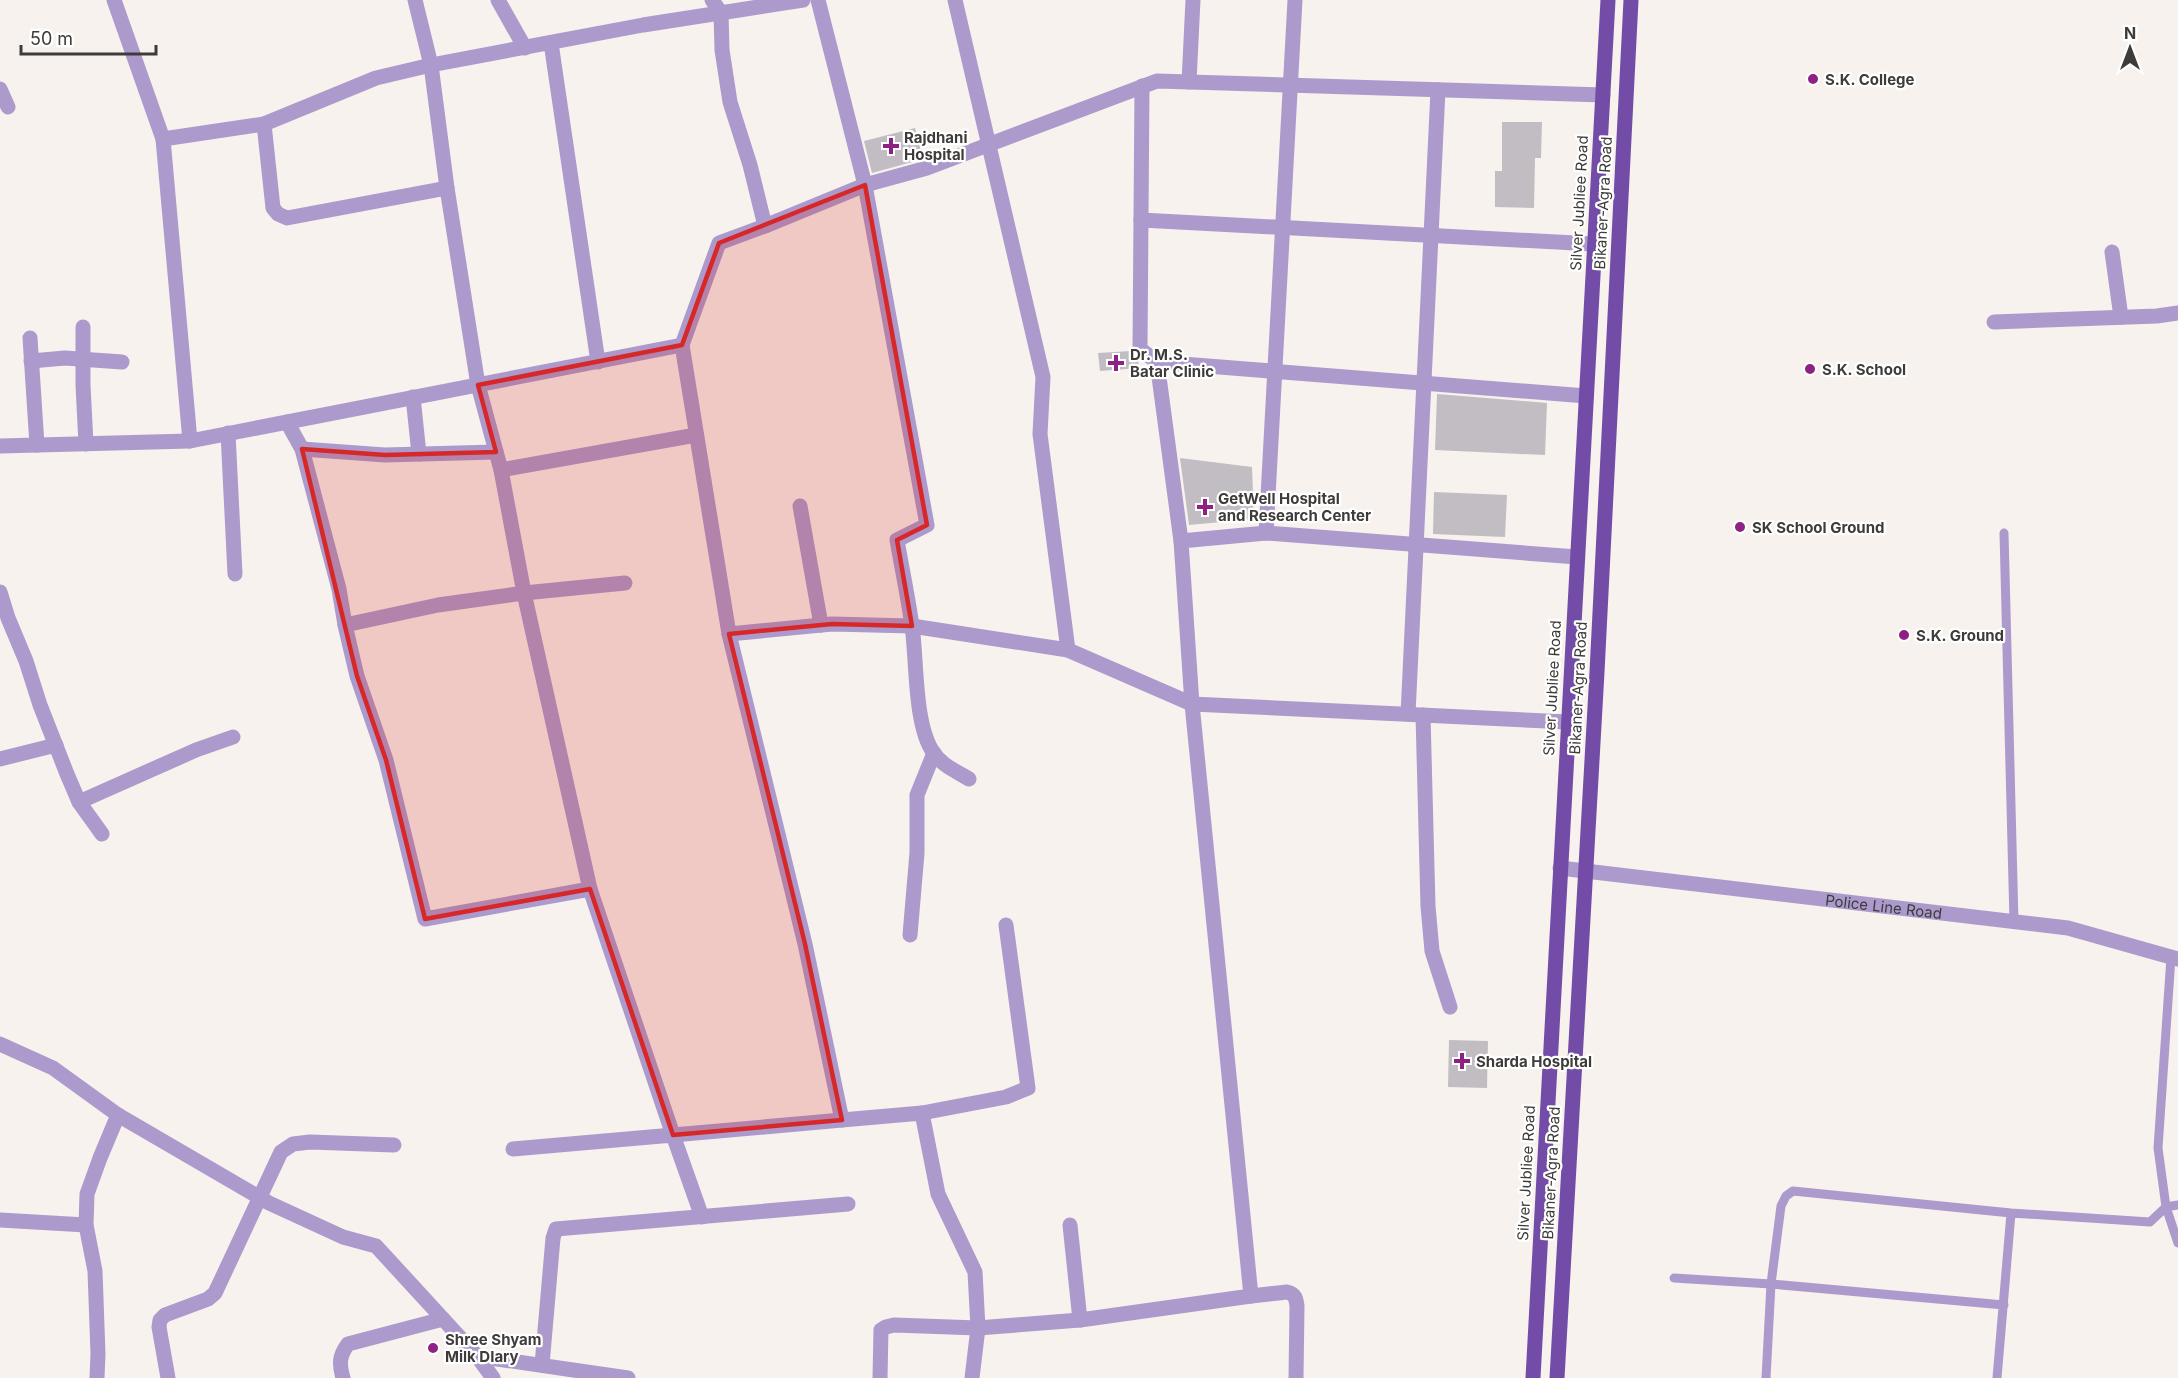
<svg xmlns="http://www.w3.org/2000/svg" width="2178" height="1378" font-family="Inter,sans-serif">
<rect width="100%" height="100%" fill="#f7f2ed"/>
<path fill="#c2bdc2" d="M1502,122H1542L1541,158H1535L1534,208L1495,207V171H1502Z
M915,128L923,159L872,173L864,141Z
M1131,351L1138,360L1139,368L1100,371L1098,353Z
M1437,394L1547,403L1545,455L1435,450Z
M1180,458L1252,467L1254,519L1189,525Z
M1434,492L1507,495L1505,537L1433,534Z
M1449,1040L1488,1041L1487,1088L1448,1087Z"/>
<g fill="none" stroke-linecap="round" stroke-linejoin="round">
<path stroke="#ac9acd" stroke-width="9" d="M2004,533L2014,922
M2171,957L2158,1148L2166,1207L2178,1243
M1674,1278L1771,1284L2004,1305
M1766,1378L1771,1284L1781,1206L1786,1196L1793,1191L2011,1213L2150,1222L2166,1207L2178,1205
M1997,1378L2011,1213"/>
<g stroke="#ac9acd" stroke-width="15">
<path d="M114,0L163,139"/>
<path d="M415,0L431,65L447,188L478,385L501,470L696,435"/>
<path d="M498,0L525,48"/>
<path d="M712,0L721,13L722,50L730,102L750,165L765,226"/>
<path d="M818,0L865,185L927,525L897,540C902,569 908,597 912,626C917,660 914,724 933,752C941,765 956,771 969,779"/>
<path d="M955,0L1043,377L1040,434L1068,650"/>
<path d="M551,43L598,362"/>
<path d="M1189,82L1193,0"/>
<path d="M1142,86L1140,349L1157,362"/>
<path d="M0,89L8,107"/>
<path d="M264,124L273,208L278,214L287,218L447,188"/>
<path d="M1141,220L1594,244"/>
<path d="M2112,252L2121,317"/>
<path d="M1994,322L2157,316L2178,313"/>
<path d="M83,327V385L86,444"/>
<path d="M30,338L37,445"/>
<path d="M682,345L190,441L163,139L264,124L376,78L431,65L643,25L803,0"/>
<path d="M31,361L65,358L122,362"/>
<path d="M413,397L419,454"/>
<path d="M287,422L302,449L339,589L345,625L357,676L386,760L425,919L590,889"/>
<path d="M228,433L235,574"/>
<path d="M0,446L190,441"/>
<path d="M302,449L385,455L496,452"/>
<path d="M501,470L524,593L590,889L673,1135L842,1120L805,944L729,634"/>
<path d="M800,506L821,625"/>
<path d="M1266,533L1577,557"/>
<path d="M1181,541L1157,362L1586,396"/>
<path d="M0,592L8,618L26,661L40,705L67,774L79,802L102,834"/>
<path d="M345,625L438,605L524,593L625,583"/>
<path d="M1408,714L1438,90"/>
<path d="M1423,715L1428,906L1432,951L1450,1007"/>
<path d="M1568,722L1192,704L1068,650L912,626L832,624L729,634L682,345L719,243L765,226L865,185L927,168L1157,81L1603,95"/>
<path d="M0,759L56,745"/>
<path d="M79,802L196,750L233,737"/>
<path id="s1" d="M1560,868L2068,928L2178,959"/>
<path d="M910,935L917,853V795L934,753"/>
<path d="M0,1044L53,1068L118,1115L269,1203L343,1237L376,1246L477,1356L493,1378"/>
<path d="M922,1113L1006,1097L1028,1088L1006,925"/>
<path d="M842,1120L922,1113L938,1194L975,1272L978,1328L1080,1320L1251,1296L1192,704L1181,541L1266,533L1295,0"/>
<path d="M513,1149L673,1135L702,1217"/>
<path d="M0,1220L86,1225"/>
<path d="M1070,1225L1080,1320"/>
<path d="M1251,1296L1287,1292C1295,1294 1296,1298 1297,1306L1296,1378"/>
<path d="M477,1356L628,1378"/>
<path d="M542,1365L553,1238L556,1229L848,1204"/>
<path d="M97,1378L98,1354L95,1271L86,1225L87,1194L100,1158L118,1115"/>
<path d="M168,1378L159,1327L160,1320L165,1315L208,1299L215,1293L281,1152L293,1144L310,1142L394,1145"/>
<path d="M343,1378C339,1364 339,1356 348,1344L443,1319"/>
<path d="M880,1378L881,1330L886,1327L894,1325L978,1328L972,1378"/>
</g>
<path stroke="#734ca8" stroke-width="15" d="M1533,1378L1608,0
M1557,1378L1597,672L1631,0"/>
</g>
<path fill="#d62828" fill-opacity="0.2" stroke="#d62828" stroke-width="4.5" stroke-linejoin="round" d="M865,185L927,525L897,540L912,626L832,624L729,634L805,944L842,1120L673,1135L590,889L425,919L386,760L357,676L302,449L385,455L496,452L478,385L682,345L719,243Z"/>
<g fill="#8e2184" stroke="#fff" stroke-width="2">
<circle cx="1813" cy="79" r="6"/>
<path d="M888 137h6v6h6v6h-6v6h-6v-6h-6v-6h6z"/>
<path d="M1113 354h6v6h6v6h-6v6h-6v-6h-6v-6h6z"/>
<circle cx="1810" cy="369" r="6"/>
<path d="M1202 498h6v6h6v6h-6v6h-6v-6h-6v-6h6z"/>
<circle cx="1740" cy="527" r="6"/>
<circle cx="1904" cy="635" r="6"/>
<path d="M1459 1052h6v6h6v6h-6v6h-6v-6h-6v-6h6z"/>
<circle cx="433" cy="1348" r="6"/>
</g>
<g text-anchor="middle" dominant-baseline="central" stroke-width="4.5" stroke-linejoin="round" paint-order="stroke">
<g font-size="15" font-weight="bold" fill="#3e3c3a" stroke="#fff" text-anchor="start">
<text x="1825" y="79">S.K. College</text>
<text x="904" y="137">Rajdhani<tspan x="904" dy="17">Hospital</tspan></text>
<text x="1130" y="354">Dr. M.S.<tspan x="1130" dy="17">Batar Clinic</tspan></text>
<text x="1822" y="369">S.K. School</text>
<text x="1218" y="498">GetWell Hospital<tspan x="1218" dy="17">and Research Center</tspan></text>
<text x="1752" y="527">SK School Ground</text>
<text x="1916" y="635">S.K. Ground</text>
<text x="1476" y="1061">Sharda Hospital</text>
<text x="445" y="1339">Shree Shyam<tspan x="445" dy="17">Milk DIary</tspan></text>
</g>
<g font-size="15" fill="#3e3c3a" stroke="#fff">
<text transform="translate(1579 203) rotate(-87)">Silver Jubliee Road</text>
<text transform="translate(1603 203) rotate(-87)">Bikaner-Agra Road</text>
<text transform="translate(1552 688) rotate(-87)">Silver Jubliee Road</text>
<text transform="translate(1578 688) rotate(-87)">Bikaner-Agra Road</text>
<text stroke="none"><textPath href="#s1" startOffset="326">Police Line Road</textPath></text>
<text transform="translate(1526 1173) rotate(-87)">Silver Jubliee Road</text>
<text transform="translate(1551 1173) rotate(-87)">Bikaner-Agra Road</text>
</g>
</g>
<g transform="translate(2130 48)" stroke="#ffffff" stroke-width="4.5" paint-order="stroke">
<path d="M0-4.5L10 22L0 15L-10 22Z" fill="#3e3c3a"/>
<text y="-9" font-size="16" font-weight="bold" text-anchor="middle" fill="#3e3c3a">N</text>
</g>
<path d="M21 45v9h135v-9" fill="none" stroke="#3e3c3a" stroke-width="3"/>
<text x="30" y="45" font-size="18" fill="#3e3c3a" stroke="#ffffff" stroke-width="4.5" paint-order="stroke">50 m</text>
</svg>
